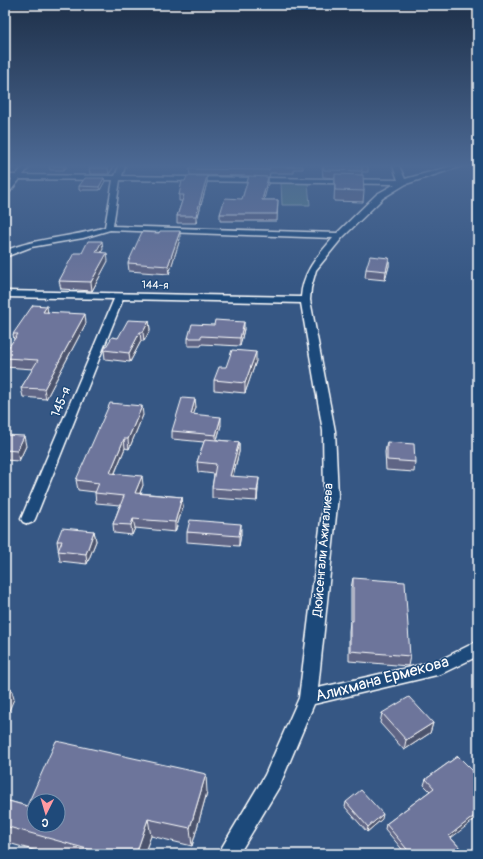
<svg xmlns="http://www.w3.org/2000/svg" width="483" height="859" font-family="Pangolin,sans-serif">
<rect width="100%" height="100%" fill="#365784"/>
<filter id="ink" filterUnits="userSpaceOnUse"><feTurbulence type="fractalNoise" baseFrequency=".025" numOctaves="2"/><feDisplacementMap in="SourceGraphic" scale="8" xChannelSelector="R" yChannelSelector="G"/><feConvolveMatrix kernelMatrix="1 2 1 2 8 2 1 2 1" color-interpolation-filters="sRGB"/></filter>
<g filter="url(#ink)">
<path fill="#588188" stroke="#acc0c4" d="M281,182L308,183L310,205H282Z"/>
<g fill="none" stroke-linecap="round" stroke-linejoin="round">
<defs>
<path id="minor" d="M24,166H30L23,175L115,176L119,166H125L122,176L398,180L393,166H399L405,179L452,166H462L406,184L383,198L342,238L316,270L311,288L310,300L335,431L338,496L318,688L438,661L478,641V656L441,674L314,704L279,787L239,854H218L265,775L299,698L324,496L323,431L301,303L123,299L35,519L33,522L28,524L23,522L21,519L114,299L5,297V291L301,297C303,271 317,257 333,238L110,230L83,238L31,247L5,257V251C37,237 72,238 105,227L113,180L20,179L8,194H5V187L12,179H5V175H16ZM120,180L395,184L377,194L337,233L113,226Z"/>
</defs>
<use href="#minor" stroke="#fff" stroke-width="3"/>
<use href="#minor" fill="#1f4a7a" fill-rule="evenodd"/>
</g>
<path fill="#5e6585" stroke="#fff" d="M49,166H67L64,170H50Z
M91,166H114L109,174H90L89,168Z
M191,166H303V169H294V173H270L269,177H268V184L263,200H278L277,221H220V214L242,199L249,176L190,175L189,169Z
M322,166H368V172H362V175L364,191L363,202L334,201L335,178L323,177Z
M207,176V183L196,223H177V216L182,201H179V195L185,181Z
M104,178L105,181L100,190H79V186Z
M159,233L180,239L169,274L129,271L128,263Z
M103,249L101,252L108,261L92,291L61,289L59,281L82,253Z
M389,258V266L385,280L365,278L366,269Z
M48,312L86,323L46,399L23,397L21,388L33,369L5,367V352L14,340L13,334Z
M149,321L150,330L144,341H141L130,362L105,359L104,350L118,338Z
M244,329L240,346L202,344L201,346H188V338Z
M256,361L245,393L214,390V380Z
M196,407L193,415L221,425L217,440L239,442V452L233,476L258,488L257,501L212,498V488L214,474L198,472L197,462L204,442L172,439V431Z
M143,415L129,449L125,448L115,473L143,485L140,493L182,497L183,507L175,532L135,528L132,535L114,533L113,524L120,505L96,503L95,493V492L78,490L76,480Z
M5,435L26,446L19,461L5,460Z
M387,442L415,462L414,472L386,470L385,452Z
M94,531L96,541L87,564L60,561L57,541Z
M187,532L241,534L239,546L187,542Z
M353,578L410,656L408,666L349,661V631L350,621H351V588Z
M382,713L433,723L430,733L404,750L380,723Z
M458,756L451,838L460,848L458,853V854H406L385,829L386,824L430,791L424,785L426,779Z
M207,792L192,846L151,836L144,854H47L5,842V800L27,806Z
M346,802L382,819L367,832L345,807Z"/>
<path fill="#4c526c" stroke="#fff" d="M64,166H67L64,170Z
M109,166H114L109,174L108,168Z
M207,176V183L196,223V216Z
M268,177V184L262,207V200Z
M104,178L105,181L100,190L99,187Z
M180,231V239L169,274L168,266Z
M102,241L103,249L97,260L96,252Z
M107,253L108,261L92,291L91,282Z
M389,258V266L385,280L386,271Z
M47,306L48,315L43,312Z
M85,314L86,323L46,399L44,389Z
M149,321L150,330L144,341L143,332Z
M244,322V329L240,346V338Z
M140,332L141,341L130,362L129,353Z
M256,352V361L245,393V383Z
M195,399L196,407L191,422V414Z
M142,406L143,415L129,449L128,439Z
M221,417V425L216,443V435Z
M24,436L26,446L19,461L17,451Z
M124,439L125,448L111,482L110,473Z
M239,442V452L230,486V476Z
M142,476L143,485L136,503L135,493Z
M259,478L258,488L257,501V491Z
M182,497L183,507L175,532V522Z
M133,519L135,528L132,535L131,525Z
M241,524V534L239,546V536Z
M94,531L96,541L87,564L86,554Z
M11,688L14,699L5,720V702Z
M433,723L430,733L404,750L406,740Z
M206,774L207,792L192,846L190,828Z
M478,813V817L447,841L449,836Z
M383,814L382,819L367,832L368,827Z
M148,819L151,836L144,854H136Z
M460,848L458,853L453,854Z"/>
<path fill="#6d759b" stroke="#fff" fill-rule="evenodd" d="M91,166H109L108,168H89Z
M191,166H294V167H270L269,170L189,169Z
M323,166H362V171L324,170Z
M335,174L363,175L364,191L335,190Z
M187,176H207L196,216H177L184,195H179L182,181H185Z
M249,176L268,177L262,200H278L277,214H220L225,198L242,199Z
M85,178H104L99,187L79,186Z
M160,231H180L168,266L128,263L142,232L159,233Z
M88,241H102L96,252L107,253L91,282L59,281L74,253H82Z
M370,256L389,258L386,271L366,269Z
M33,305L47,306L43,312L85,314L44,389L21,388L38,360L5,358V352L18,334H13Z
M128,320L149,321L143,332H140L129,353L104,350L112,337L118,338Z
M215,320L244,322L240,338L201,336V338H188L192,324L214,325Z
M232,350L256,352L245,383L214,380L219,367H226Z
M182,398L195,399L191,414L221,417L216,435L172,431Z
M110,403L142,406L128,439H124L110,473L142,476L135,493L182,497L175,522L133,519L131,525L113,524L124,496L95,493L99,483L76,480Z
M5,435L24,436L17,451L5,450Z
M205,439L239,442L230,476L259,478L257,491L212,488L216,464L197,462Z
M387,442L414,444L415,462L387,460Z
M190,520L241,524L239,536L187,532Z
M62,528L94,531L86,554L58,551L62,541H57Z
M353,578L405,582L410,656L350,651V621H353Z
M5,688H11L5,702Z
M409,697L433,723L406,740L382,713Z
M56,741L206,774L190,828L148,819L136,854H105L5,826V800L27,806ZM34,801H58V825H34Z
M458,756L478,776V813L449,836L460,848L453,854H411L386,824L434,788L426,779Z
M361,790L383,814L368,827L346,802Z"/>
</g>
<linearGradient id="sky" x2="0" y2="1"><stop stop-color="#1e3049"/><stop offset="0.58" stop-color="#4c6994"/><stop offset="1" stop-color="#4c6994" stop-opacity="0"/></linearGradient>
<rect width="483" height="286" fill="url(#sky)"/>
<g text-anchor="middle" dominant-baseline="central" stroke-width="3" stroke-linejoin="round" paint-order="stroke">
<g font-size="11" fill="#fff" stroke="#1f4a7a">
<text transform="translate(155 285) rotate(1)">144-я</text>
</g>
<g font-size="13" fill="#fff" stroke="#1f4a7a">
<text transform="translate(61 402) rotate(-68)">145-я</text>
<text transform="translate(323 550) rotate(-85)">Дюйсенгали Ажигалиева</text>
</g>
<g font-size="16" fill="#fff" stroke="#1f4a7a">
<text transform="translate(382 679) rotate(-15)">Алихмана Ермекова</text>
</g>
</g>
<rect width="483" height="859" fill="none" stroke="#1f4a7a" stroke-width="20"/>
<rect x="10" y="10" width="463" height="839" fill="none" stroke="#fff" stroke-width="1.5" filter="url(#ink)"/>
<g transform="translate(46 813) rotate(185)"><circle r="19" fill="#1f4a7a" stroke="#7992af"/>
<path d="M0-3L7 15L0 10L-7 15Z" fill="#ff9aa2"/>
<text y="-6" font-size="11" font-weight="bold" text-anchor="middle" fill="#ffffff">С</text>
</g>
</svg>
